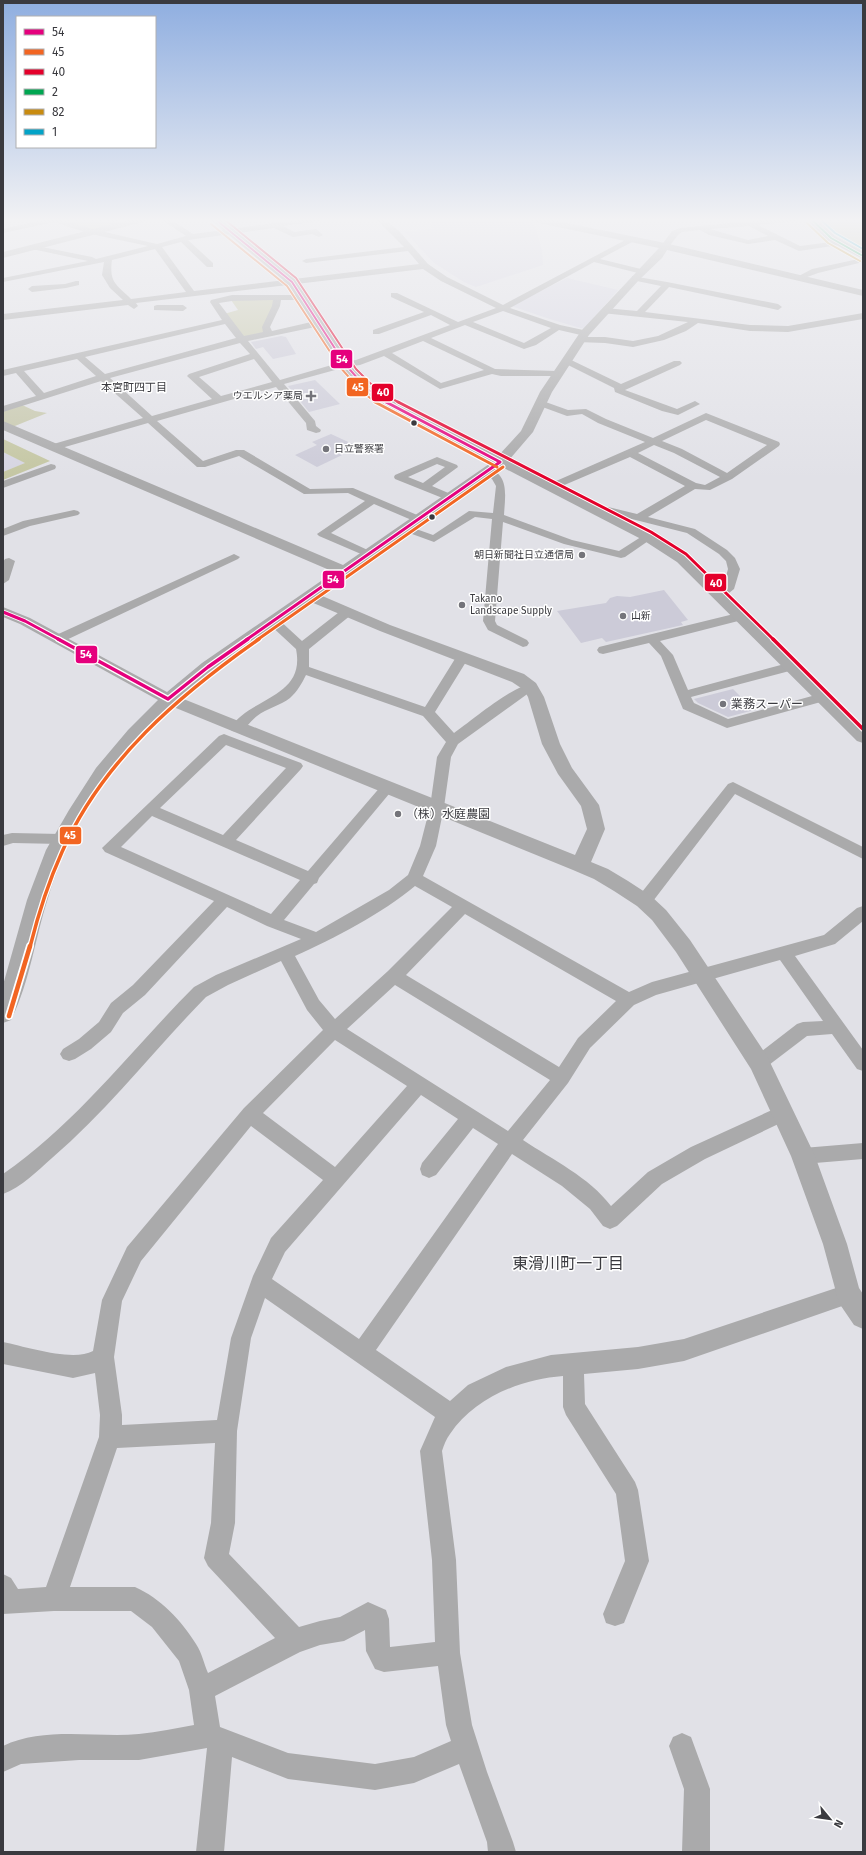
<svg xmlns="http://www.w3.org/2000/svg" width="866" height="1855" font-family="'Fira Sans','Noto Sans JP',sans-serif">
<rect width="100%" height="100%" fill="#e1e1e7"/>
<path fill="#d6d5e2" d="M441,219H533L542,250L543,265L476,287L464,282L434,263L405,232L432,229L431,220Z
M567,278L618,290L584,329L553,320L511,306Z
M3,452L26,463L3,472Z"/>
<path fill="#c6c7ab" d="M50,219H111L113,226L94,232Z
M818,219H863V252L838,237Z
M273,298V307L265,332L243,337L224,314L238,310L231,300Z
M20,404L35,411L47,413L10,428L3,425V409Z"/>
<path fill="#c4c6a2" d="M3,439L50,461L3,480V472L25,463L3,452Z"/>
<path fill="#cccbd8" d="M281,336L286,337L296,354L273,359L263,347L256,349L251,342Z
M315,380L340,404L309,412L288,386Z
M331,434L359,447L317,467L295,455L317,445L312,442Z
M664,590L688,620L681,622L683,625L606,642L602,638L581,643L557,611L606,603L610,598L617,596L630,597Z
M733,689L754,710L728,717L698,703L694,699Z"/>
<g fill="none" stroke-linecap="round" stroke-linejoin="round">
<path fill="#aaaaab" fill-rule="evenodd" d="M46,219H58L96,230L157,244L186,236L161,219H170L193,234L304,219H323L319,221L283,226L294,232L316,229L323,235L319,237L312,234L293,237L274,228L188,240L213,263V267H207L181,242L162,247L194,291L419,264L408,251L306,263L302,261L306,259L404,247L376,219H384L399,231L428,264L447,277L503,305L631,237L635,239L634,241L600,259L645,270L646,272L642,274L594,262L510,308L560,325L588,331L589,333L588,335L585,336L559,330L536,345L524,349L465,325L431,338L495,369L557,371L562,374L560,376H501L492,374L440,389L384,356L360,365L346,367L284,384L315,421L316,426L321,430L320,432L316,433L307,430L306,423L276,387L157,421L203,461L236,450H244L310,489L353,488L422,517L424,519L422,521H414L374,504L331,533L372,552L374,554L368,557L319,536L317,534L365,501L348,493L304,494L239,456L205,467H197L148,423L58,449H50L49,447L50,445L143,418L101,381L3,412V406L36,396L16,373L3,376V370L222,320L210,302L211,300L232,295H306L307,297L303,300H281L280,306L270,327L272,331L320,320L324,323L320,326L248,341L280,380L342,362L356,360L450,325L431,315L379,334H373V330L424,312L391,297V293H397L458,322L496,308L441,281L423,269L136,303L138,306L134,309L128,305L3,320V314L123,300L110,288L102,275L104,262L3,282V278L88,261L32,249V245L92,257L96,259L148,246L91,234L54,222L3,233V229ZM155,249L186,292L131,299C116,284 109,283 112,260ZM273,300L272,306L262,327L263,332L244,336L219,303L232,301ZM503,311L551,328L524,343L473,322ZM225,324L236,338L105,374L85,357ZM423,341L484,370L441,383L392,353ZM240,343L250,354L189,374L187,376L212,399L152,416L110,378ZM77,359L96,376L44,393L24,371ZM254,359L272,382L221,396L199,377Z
M109,219H117L118,228H112Z
M773,219H800L796,221L758,225L800,246L839,241L843,243L839,245L799,251L775,240L748,244L709,235L700,230L682,232L678,235L668,248H662L661,246L672,231L680,228ZM749,226L768,236L748,240L710,229Z
M863,258V262L818,273L799,280L795,278L812,269Z
M632,276L667,282L778,304L782,307L778,310L669,287L645,312L750,325L788,326L863,313V319L788,332L750,331L698,323L686,331L664,340L633,347L605,343L577,342L576,340L580,337H605L633,341L658,336L688,322L602,313V309L605,308L637,311L661,286L632,280Z
M76,281H79V285L66,288L32,292L28,289L32,286L65,284Z
M157,305H183L187,308L183,311L154,310V306Z
M567,358L621,384L674,361H680L682,363L680,365L625,390L677,409L695,401L700,404L678,415L662,411L615,392L614,388L564,363L562,361Z
M540,400L568,410L586,409L606,419L653,438L706,413L779,442L780,444L779,446L732,479L710,490L695,489L648,517L695,529L727,550L735,558L740,569L734,589L724,597H716L714,594L723,587L728,569L726,561L719,554L687,533L608,513L599,515L593,512L595,510L608,507L637,514L685,486L630,457L555,489H547L546,487L547,485L645,442L598,423L582,414L567,416L537,405L535,403ZM706,420L767,445L727,473L682,449L662,441ZM654,445L674,453L720,477L705,485L696,483L638,453Z
M437,457L457,465L458,467L432,486L453,495L454,497L453,499H445L395,479L394,477L395,475ZM437,464L445,467L423,483L408,477Z
M51,464L55,465L56,467L55,469L3,488V481Z
M487,468C510,474 505,496 504,515L572,540L619,551L644,535L648,534L654,537L625,557L621,558L564,544L503,522L495,621L497,625L527,640L529,643L527,646L523,647L488,630L483,621L492,519L475,517L434,542L401,530L399,528L405,525L433,535L469,511L493,513L496,486L492,479L482,471Z
M74,510L78,511L80,513L78,515L30,526L3,536V529L23,521Z
M234,554L240,557L238,559L62,642H54L52,639L54,636Z
M9,558L15,561L9,580L3,584V562L5,559Z
M347,608L351,609L353,612L351,615L309,649V667L425,707L458,654H468L469,657L435,712L454,733C469,723 519,680 535,684L537,687L458,744L451,757L444,807L436,846L423,876L629,992L652,982L824,935L857,908L863,906V921L835,944L795,956L863,1050V1071L857,1069L832,1034L807,1036L765,1068L759,1070L753,1068L750,1063L753,1058L797,1024L803,1022L823,1021L780,960L656,995L634,1005L590,1048L568,1083L523,1140C553,1160 589,1177 611,1206L648,1172L691,1147L783,1105L789,1107L792,1113L789,1119L705,1159L662,1184L617,1226L610,1229L603,1226L590,1209L562,1186L512,1154L376,1350L450,1401L468,1385L506,1367L551,1355L638,1347L684,1339L848,1284L855,1287L858,1294L855,1301L848,1304L684,1361L638,1369L584,1374L585,1404L635,1482L638,1490L649,1561L624,1623L615,1626L606,1623L603,1614L625,1561L616,1494L566,1415L563,1407V1376C521,1379 474,1398 450,1434C446,1439 444,1445 442,1451L456,1560L460,1653L472,1725L487,1772L513,1842L516,1852H488L487,1842L459,1764L414,1783L375,1790L288,1779L232,1757L224,1852H196L207,1748L139,1760H79L21,1764L3,1772V1746C44,1726 96,1738 139,1734C158,1732 176,1728 194,1725L189,1690L179,1661L152,1627L131,1611H54L3,1614V1574L11,1578L18,1589L46,1587L99,1437L100,1415L95,1373L73,1378L3,1364V1342C27,1347 73,1362 93,1351L102,1300L127,1247L244,1108L323,1030L307,1010L281,961L228,985L206,997C154,1050 109,1109 52,1158C37,1171 22,1187 3,1194V1174C77,1123 131,1050 194,987L216,975L301,939L267,926L227,907L145,995L123,1013L111,1032L91,1049L75,1059L69,1061L63,1059L60,1054L63,1049L79,1039L99,1022L111,1003L133,985L214,901L105,852L102,848L219,736L224,734L229,736L301,763L303,766L301,769L236,840L308,871L382,785L387,783L392,785L394,788L319,878L317,883L314,884L284,920L316,932L389,890L408,875L420,846L430,807L437,757L446,742L423,716L306,675C302,683 297,692 290,698C280,706 267,708 257,716C249,722 244,734 232,731L230,728C250,697 306,698 296,649L269,624L267,621L269,618H277L302,641L343,609ZM226,745L286,768L223,835L160,808ZM152,816L300,880L271,914L121,847ZM415,886L452,907L388,971L335,1019L319,1000L295,956C333,939 383,913 415,886ZM465,914L616,1001L578,1038L559,1067L406,975ZM395,985L550,1080L508,1131L347,1029ZM335,1040L407,1086L335,1167L263,1113ZM421,1095L458,1119L422,1163L420,1169L422,1175L429,1178L436,1175L473,1128L498,1144L359,1339L272,1279L285,1252ZM251,1126L323,1180L271,1238L253,1276L231,1338L217,1420L122,1425V1415L114,1357L122,1301L141,1261ZM265,1298L435,1417L420,1451L432,1560L435,1642L390,1647L389,1619L386,1610L368,1602L340,1617L320,1621L299,1627L229,1554L235,1523L237,1431L251,1338ZM215,1443L211,1523L204,1558L208,1566L275,1638L208,1673C204,1664 202,1653 196,1644C182,1621 160,1598 135,1587H70L117,1448ZM365,1630L366,1651L375,1669L384,1672L438,1666L446,1725L451,1741L414,1757L375,1764L288,1753L220,1727L215,1696L300,1652L320,1645L344,1641Z
M742,612L746,613L748,616L746,619L660,641L673,655L688,690L792,662L797,663L798,666L797,669L691,697L694,703L728,719L823,693L828,694L830,697L828,700L727,728L683,709L661,656L649,643L603,654L599,653L597,650L599,647Z
M733,782L863,847V859L735,794L650,905L644,907L638,905L636,901L638,897L728,784Z
M12,833L61,834L66,835L68,839L66,843L61,844L13,843L3,846V835Z
M863,1143V1159L803,1164L796,1162L794,1156L796,1150L803,1148Z
M682,1733L691,1737L710,1789V1852H682L684,1789L669,1746L673,1737Z"/>
<path fill="#aaaaab" fill-rule="evenodd" d="M133,219H149L147,221L3,258V252Z
M210,219H221L296,280L355,371L370,385L388,398L499,455L521,431L540,392L581,331L659,248L534,222L529,219H547L665,243L863,290V296L667,250L662,258L639,280L589,335L552,392L533,432L509,460L653,534L687,556L863,727V743L857,741L677,562L643,540L502,467L320,595L390,625L524,674L536,683L544,697L560,744L572,768L599,805L605,829L591,862L608,869L628,881L651,896L666,910L690,940L767,1056L815,1156L847,1244L859,1288L863,1294V1329L854,1325L839,1303L823,1244L791,1156L751,1069L676,952L652,920L637,906L614,891L594,879L573,870L171,706C115,760 70,824 48,898C35,938 30,982 11,1020L3,1023V985L27,900L46,850L69,810L96,768L128,730L158,700L20,624L3,617V607L30,618L167,692L202,663L334,572L3,430V421L343,565L492,462L380,404L362,391L347,375L288,284ZM311,602L380,631L512,682L524,690L528,697L542,744L558,774L581,806L587,829L575,855L181,698L214,671Z"/>
<path fill="#a6a6a8" fill-rule="evenodd" d="M806,219H817L835,236L863,252V259L827,240Z"/>
<defs>
<path id="bus-1-far2" d="M215,219L292,282L345,364L366,388L388,403"/>
<path id="bus-1-far1" d="M386,402L500,462
M3,612L25,621L60,640
M246,640L500,462"/>
<path id="bus-1" d="M58,639L168,699
M168,699L208,667L248,639"/>
<path id="bus-2-far3" d="M211,224L287,286L340,367L362,392L377,403"/>
<path id="bus-2-far2" d="M375,402L497,467
M257,640L503,467"/>
<path id="bus-2-far1" d="M30,947C38,915 48,883 62,852C102,761 179,695 259,639"/>
<path id="bus-2" d="M9,1016L30,946"/>
<path id="bus-3-far2" d="M224,219L296,278L356,369L370,383L387,396L400,403"/>
<path id="bus-3-far1" d="M398,402L651,532L686,554L774,640"/>
<path id="bus-3" d="M773,639L863,729"/>
<path id="bus-4" d="M811,219L831,238L863,256"/>
<path id="bus-5" d="M807,223L828,243L860,261"/>
<path id="bus-6" d="M820,219L835,233L863,249"/>
</defs>
<use href="#bus-1-far2" stroke="#fff" stroke-width="3.5"/>
<use href="#bus-1-far1" stroke="#fff" stroke-width="5"/>
<use href="#bus-1" stroke="#fff" stroke-width="6"/>
<use href="#bus-2-far3" stroke="#fff" stroke-width="3.5"/>
<use href="#bus-2-far2" stroke="#fff" stroke-width="5"/>
<use href="#bus-2-far1" stroke="#fff" stroke-width="6"/>
<use href="#bus-2" stroke="#fff" stroke-width="8"/>
<use href="#bus-3-far2" stroke="#fff" stroke-width="3.5"/>
<use href="#bus-3-far1" stroke="#fff" stroke-width="5"/>
<use href="#bus-3" stroke="#fff" stroke-width="6"/>
<use href="#bus-4" stroke="#fff" stroke-width="3.5"/>
<use href="#bus-5" stroke="#fff" stroke-width="3.5"/>
<use href="#bus-6" stroke="#fff" stroke-width="3.5"/>
<use href="#bus-1-far2" stroke="#e5007d" stroke-width="2"/>
<use href="#bus-1-far1" stroke="#e5007d" stroke-width="3"/>
<use href="#bus-1" stroke="#e5007d" stroke-width="3.5"/>
<use href="#bus-2-far3" stroke="#f26522" stroke-width="2"/>
<use href="#bus-2-far2" stroke="#f26522" stroke-width="3"/>
<use href="#bus-2-far1" stroke="#f26522" stroke-width="3.5"/>
<use href="#bus-2" stroke="#f26522" stroke-width="4.5"/>
<use href="#bus-3-far2" stroke="#e4002b" stroke-width="2"/>
<use href="#bus-3-far1" stroke="#e4002b" stroke-width="3"/>
<use href="#bus-3" stroke="#e4002b" stroke-width="3.5"/>
<use href="#bus-4" stroke="#00a651" stroke-width="2"/>
<use href="#bus-5" stroke="#c88b10" stroke-width="2"/>
<use href="#bus-6" stroke="#03a3c7" stroke-width="2"/>
</g>
<linearGradient id="sky" x2="0" y2="1"><stop stop-color="#8faee0"/><stop offset="0.46" stop-color="#f2f2f4"/><stop offset="1" stop-color="#f2f2f4" stop-opacity="0"/></linearGradient>
<rect width="866" height="479" fill="url(#sky)"/>
<g fill="#74747a" stroke="#fff" stroke-width="1.5">
<path d="M309 390h4v4h4v4h-4v4h-4v-4h-4v-4h4z"/>
<circle cx="326" cy="449" r="4"/>
<circle cx="582" cy="555" r="4"/>
<circle cx="462" cy="605" r="4"/>
<circle cx="623" cy="616" r="4"/>
<circle cx="723" cy="704" r="4"/>
<circle cx="398" cy="814" r="4"/>
</g>
<g fill="#3a3a3f" stroke="#fff" stroke-width="1.5">
<circle cx="414" cy="423" r="3.5"/>
<circle cx="432" cy="517" r="3.5"/>
</g>
<g text-anchor="middle" dominant-baseline="central" stroke-width="3" stroke-linejoin="round" paint-order="stroke">
<g font-size="10" fill="#3a3a3f" stroke="#fff" text-anchor="start">
<text x="303" y="396" text-anchor="end">ウエルシア薬局</text>
<text x="334" y="449">日立警察署</text>
<text x="574" y="555" text-anchor="end">朝日新聞社日立通信局</text>
<text x="470" y="599">Takano<tspan x="470" dy="12">Landscape Supply</tspan></text>
<text x="631" y="616">山新</text>
</g>
<g font-size="11" fill="#3a3a3f" stroke="#fff">
<text x="134" y="387">本宮町四丁目</text>
</g>
<g font-size="12" fill="#3a3a3f" stroke="#fff" text-anchor="start">
<text x="731" y="704">業務スーパー</text>
<text x="406" y="814">（株）水庭農園</text>
</g>
<g font-size="16" fill="#3a3a3f" stroke="#fff">
<text x="568" y="1263">東滑川町一丁目</text>
</g>
</g>
<g stroke="#fff" stroke-width="1.5">
<rect x="330" y="349" width="23" height="20" rx="4" fill="#e5007d"/>
<rect x="346" y="377" width="23" height="20" rx="4" fill="#f26522"/>
<rect x="371" y="383" width="23" height="19" rx="4" fill="#e4002b"/>
<rect x="322" y="570" width="23" height="19" rx="4" fill="#e5007d"/>
<rect x="704" y="573" width="23" height="19" rx="4" fill="#e4002b"/>
<rect x="75" y="645" width="23" height="19" rx="4" fill="#e5007d"/>
<rect x="59" y="826" width="23" height="19" rx="4" fill="#f26522"/>
</g>
<g font-size="11" text-anchor="middle" font-weight="bold" fill="#fff">
<text x="342" y="363">54</text>
<text x="358" y="391">45</text>
<text x="383" y="396">40</text>
<text x="333" y="583">54</text>
<text x="716" y="587">40</text>
<text x="86" y="658">54</text>
<text x="70" y="839">45</text>
</g>
<rect width="866" height="1855" fill="none" stroke="#3a3a3f" stroke-width="8"/>
<rect x="16" y="16" width="140" height="132" fill="#ffffff" stroke="#b0b0b2"/>
<rect x="24" y="29" width="20" height="6" fill="#e5007d" stroke="#b0b0b2"/>
<text x="52" y="36" font-size="12" fill="#3a3a3f">54</text>
<rect x="24" y="49" width="20" height="6" fill="#f26522" stroke="#b0b0b2"/>
<text x="52" y="56" font-size="12" fill="#3a3a3f">45</text>
<rect x="24" y="69" width="20" height="6" fill="#e4002b" stroke="#b0b0b2"/>
<text x="52" y="76" font-size="12" fill="#3a3a3f">40</text>
<rect x="24" y="89" width="20" height="6" fill="#00a651" stroke="#b0b0b2"/>
<text x="52" y="96" font-size="12" fill="#3a3a3f">2</text>
<rect x="24" y="109" width="20" height="6" fill="#c88b10" stroke="#b0b0b2"/>
<text x="52" y="116" font-size="12" fill="#3a3a3f">82</text>
<rect x="24" y="129" width="20" height="6" fill="#03a3c7" stroke="#b0b0b2"/>
<text x="52" y="136" font-size="12" fill="#3a3a3f">1</text>
<g transform="translate(830 1819) rotate(119)" stroke="#ffffff" stroke-width="3" paint-order="stroke">
<path d="M0-3L7 15L0 10L-7 15Z" fill="#3a3a3f"/>
<text y="-6" font-size="11" font-weight="bold" text-anchor="middle" fill="#3a3a3f">N</text>
</g>
</svg>
